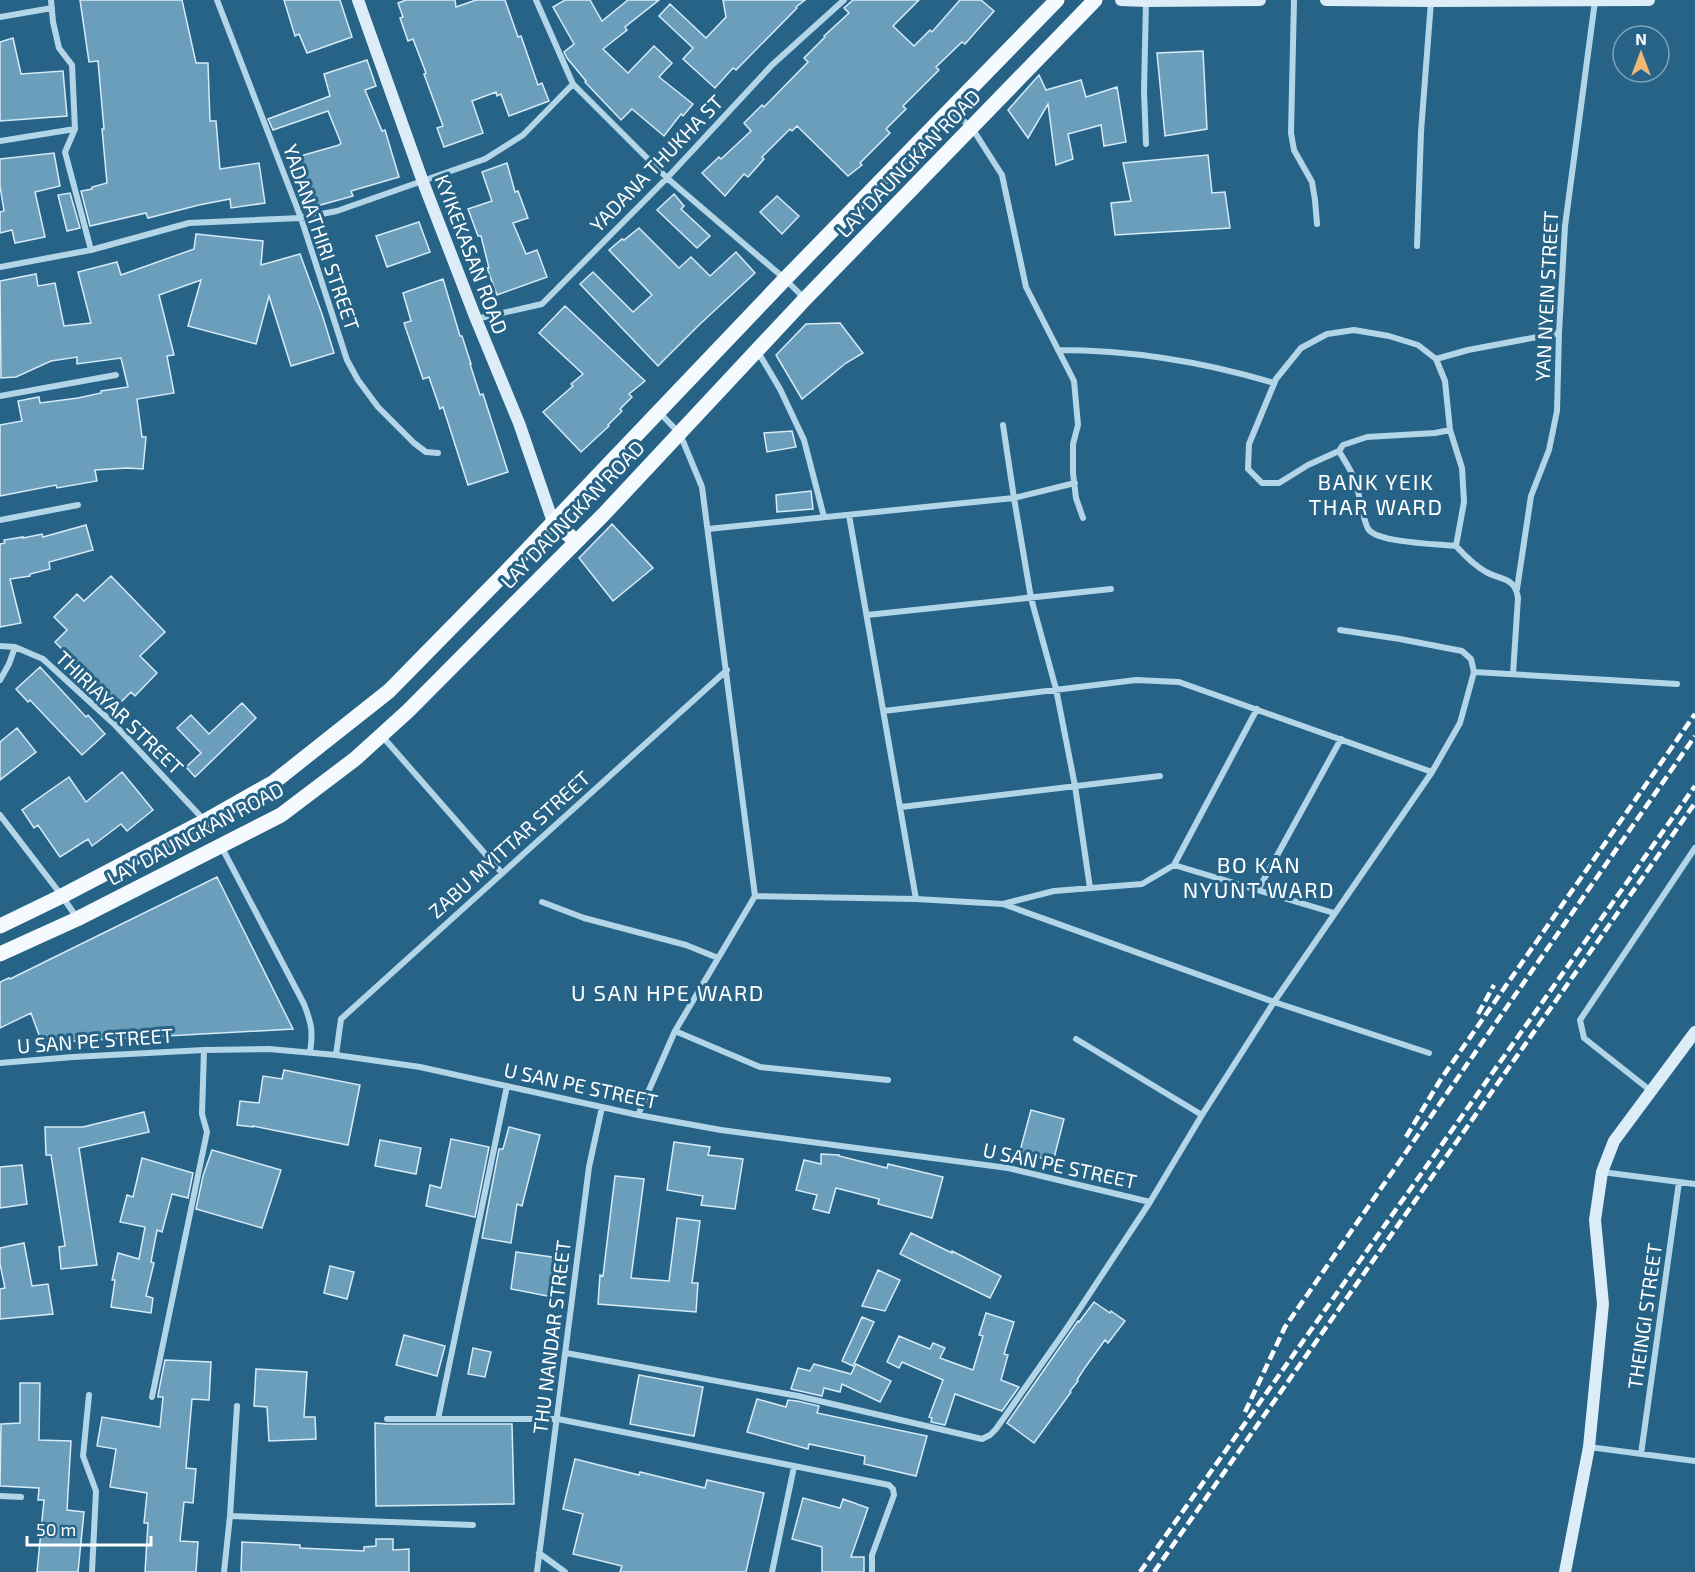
<svg xmlns="http://www.w3.org/2000/svg" width="1695" height="1572" font-family="'Exo 2',sans-serif">
<rect width="100%" height="100%" fill="#266387"/>
<path fill="#6b9ebb" stroke="#d6ebf7" stroke-width="1.5" d="M80,0H182L196,63H208L210,121H216L220,169L259,163L265,203L231,208L230,199L199,205L148,218L146,213L90,226L81,191L92,189V187L107,183L102,129H104L98,61L89,62Z
M284,0H340L352,37L307,53L299,34L295,36Z
M406,0H455L456,7L476,0H505L518,37L521,36L538,85L542,83L549,101L509,116L501,94L497,96L496,92L472,101L483,133L444,147L437,128L443,126L424,74L426,73L413,39L408,41L400,18L403,17L398,3Z
M565,0H590L602,21L628,0H659L625,27L627,30L603,49L628,73L654,46L672,63L659,77L693,104L683,116L681,114L664,136L632,109L621,120L585,82L586,81L567,58L564,52L574,44L553,7Z
M723,0H805L796,7L797,8L736,70L733,68L715,88L683,59L693,48L659,16L670,4L706,38L726,17Z
M853,0H919L893,26L914,46L930,30L932,32L960,0H981L994,11L965,44L962,42L936,67L939,70L903,106L906,109L886,129L890,133L860,163L862,165L848,176L797,126L792,131L790,129L762,157L764,159L748,177L744,174L725,196L702,173L719,157L721,159L751,131L744,123L762,105L764,107L808,62L804,58L825,37L824,36L849,13L844,8Z
M13,38L21,74L63,71L67,116L0,121V42Z
M1203,51L1207,129L1165,136L1157,53Z
M367,60L376,86L365,90L382,131L385,130L399,177L351,191L353,196L306,209L290,159L339,145L341,143L328,111L273,130L268,119L330,96L324,74Z
M1039,75L1046,90L1081,80L1086,97L1117,87L1126,142L1104,146L1101,125L1068,134L1073,159L1056,165L1048,104L1028,138L1008,110Z
M54,153L60,186L35,192L45,237L15,243L12,230L0,233V212L4,211L0,186V159Z
M1208,155L1212,193L1225,192L1230,228L1115,235L1111,203L1131,201L1123,163Z
M507,163L515,192L518,191L528,218L513,223L526,254L537,250L547,277L497,295L487,268H489L481,236H478L468,209L492,201L482,172Z
M70,193L80,228L67,231L58,195Z
M674,194L684,206L681,209L710,236L697,248L657,210Z
M777,196L799,216L782,234L760,212Z
M419,222L430,252L387,267L376,236Z
M639,228L679,268L691,257L710,276L736,252L755,273L699,325L658,366L580,284L593,272L633,312L652,295L609,250L622,239L624,240Z
M196,234L263,241L261,265L300,254L322,314L334,353L291,366L269,296L256,344L188,326L201,280L159,295L174,355L167,356L174,393L137,399L142,437H146L143,469L127,468L95,470L97,481L57,488L56,485L0,496V425L22,421L18,401L39,397L40,403L78,398L101,393V391L128,387L121,358L77,364V357L51,361L16,377L1,378L0,281L36,274L38,286L55,283L64,326L91,323L78,272L117,262L121,275L194,249Z
M443,279L460,336H462L471,364H470L480,395L483,394L508,472L468,485L443,407L440,409L429,377L423,379L404,323L411,321L403,293Z
M565,306L645,381L629,394L632,397L620,409L622,411L608,425L609,426L581,452L543,412L573,386L571,384L583,374L539,333Z
M840,323L863,353L846,363L802,399L776,355L806,324Z
M792,431L796,447L767,452L764,433Z
M811,491L813,509L777,512L776,495Z
M612,524L653,568L613,601L579,558Z
M86,525L93,550L49,562L50,569L30,574V576L10,579L21,623L0,627V544L5,543L4,540L23,537V538L42,534L43,537Z
M111,576L165,632L140,656L157,673L135,696L131,692L117,706L55,642L67,630L54,617L77,594L84,601Z
M40,667L86,717L88,715L105,734L82,755L30,700L28,702L16,689Z
M242,703L256,718L195,777L186,767L201,753L177,728L191,715L209,734Z
M17,728L36,752L0,780V742Z
M122,772L153,810L127,831L121,824L92,846L88,839L60,857L38,825L34,828L22,810L69,777L86,802Z
M217,877L293,1029L42,1043L31,1013L0,1028V982L9,978L10,979Z
M284,1070L360,1085L348,1145L253,1126V1127L237,1125L240,1101L259,1103L263,1076L282,1079Z
M1031,1110L1064,1119L1053,1162L1020,1151Z
M144,1112L149,1132L79,1148L97,1265L61,1269L59,1247L65,1246L51,1155H46L45,1127H83Z
M509,1127L540,1135L522,1206L517,1204L511,1243L482,1238L499,1149H503Z
M451,1139L489,1147L475,1217L426,1206L430,1185L441,1188Z
M380,1140L421,1148L416,1174L375,1166Z
M674,1142L710,1147L708,1155L743,1159L735,1209L701,1205L703,1196L667,1190Z
M212,1150L281,1170L262,1228L196,1209L203,1176Z
M821,1154L839,1155V1156L887,1168L888,1164L943,1177L932,1218L878,1204L879,1199L836,1188L829,1213L813,1209L817,1195L796,1190L804,1160L821,1164Z
M142,1158L193,1173L188,1198L172,1194L162,1232L157,1230L151,1262L154,1263L146,1296L153,1298L151,1313L111,1307L115,1280H112L118,1253L139,1259L145,1227L120,1222L127,1195L133,1197Z
M22,1165L27,1204L0,1208V1167Z
M615,1176L644,1179L631,1278L669,1281L677,1218L700,1221L692,1283H698L696,1312L598,1304L600,1275L603,1276Z
M911,1233L952,1253V1251L1001,1276L990,1298L900,1254Z
M24,1243L32,1286L48,1284L53,1314L0,1319V1289L5,1288L0,1264V1248Z
M516,1252L559,1258L553,1297L511,1289Z
M330,1266L354,1272L347,1299L324,1293Z
M878,1270L900,1280L885,1311L862,1306Z
M1094,1302L1110,1313L1111,1311L1125,1321L1108,1343L1105,1340L1084,1369L1077,1380L1078,1381L1070,1391L1071,1392L1034,1443L1007,1423L1078,1321L1079,1322Z
M986,1313L1014,1322L1004,1354L1008,1355L1001,1380L1019,1387L1002,1411L955,1394L945,1425L931,1422L932,1418L929,1417L943,1380L902,1362L899,1368L887,1362L899,1336L930,1349L933,1343L945,1348L940,1358L973,1370L983,1336L979,1335Z
M862,1317L874,1322L853,1366L842,1361Z
M404,1335L445,1346L437,1376L396,1365Z
M473,1348L491,1352L485,1377L468,1374Z
M165,1360L211,1362L209,1400L192,1399L186,1468L196,1469L193,1503L184,1502L180,1541L198,1542L196,1572H145L148,1523H144L147,1493L110,1487L116,1449L97,1446L102,1417L160,1427L163,1397H158V1395Z
M814,1364L851,1374L856,1364L891,1381L880,1402L842,1384L840,1392L824,1388L822,1396L791,1389L798,1368L810,1371Z
M256,1369L307,1372L304,1417H315L316,1439L269,1441L267,1407L254,1406Z
M639,1375L703,1387L694,1436L630,1424Z
M20,1383H40L39,1440L71,1441L67,1510L84,1512L78,1572H37L44,1500H38L39,1488L0,1486L1,1424L20,1423Z
M757,1399L786,1407L788,1400L797,1401L819,1406L817,1413L927,1436L916,1476L864,1464L865,1456L809,1444L808,1449L747,1432Z
M375,1423L387,1424H512L514,1504L376,1506Z
M575,1459L639,1475L640,1472L705,1488L707,1480L764,1493L746,1572H620L622,1566L573,1554L583,1514L563,1509Z
M803,1498L840,1508L843,1499L868,1508L851,1557H864V1572H822V1547L792,1539Z
M376,1539H393V1550L409,1549V1572H241L242,1542L300,1545V1548L364,1551V1547L376,1546Z"/>
<g fill="none" stroke-linecap="round" stroke-linejoin="round">
<path stroke="#b2d5e8" stroke-width="6" d="M51,0L53,22L59,48L72,65L75,129L65,152L91,250
M217,0L301,218L347,360L358,380L378,407L414,443L426,452L438,453
M536,0L573,84L667,178L785,279L804,298
M1294,0L1291,133L1294,150L1312,182L1315,200L1317,224
M1146,1L1144,91L1146,144
M0,17L52,8
M951,110L972,128L1002,175L1026,287L1074,381L1078,425L1073,444V473L1076,498L1083,518
M0,141L75,129
M1417,246L1421,132L1431,1
M0,267L91,250L189,223L301,218L337,211L485,159L523,135L573,84
M476,319L542,304L667,178L772,65L844,0
M1058,350C1131,350 1204,362 1274,383
M758,352L780,389L804,440L824,517
M1436,359L1468,350L1559,333
M0,396L116,375
M659,412L680,434L702,487L755,896
M1003,425L1014,498L1031,598L1056,689L1075,786L1090,888
M1450,430L1435,433L1367,437L1343,445L1339,451L1308,465L1279,483H1262L1248,469L1249,444L1276,379L1301,348L1327,334L1354,330L1389,336L1418,345L1436,359L1445,381L1450,430L1462,468L1464,502L1456,546
M1339,451C1344,460 1351,470 1355,480C1359,491 1363,523 1369,530C1380,543 1439,544 1456,546C1465,556 1474,565 1486,572C1501,580 1515,577 1518,598L1513,674
M849,515L916,899
M0,520L78,505
M708,529L1014,498L1075,483
M1517,589L1531,496L1549,450L1557,411L1559,333L1565,226L1595,1
M867,615L1111,589
M1340,630L1400,639L1462,651L1471,659L1474,672
M0,646L15,647L43,659L114,724L205,821
M0,680L9,664L15,647
M884,711L1136,680L1179,682L1432,772
M382,736L502,873
M901,807L1160,776
M0,815L62,896L77,918
M221,846L304,1004C312,1025 313,1031 310,1053
M1174,865L1334,913
M1258,890L1341,739
M755,896L916,899L1003,904L1274,1002L1429,1053
M542,902L584,918L686,945L718,958
M1003,904L1054,891L1142,884L1174,865L1257,709
M675,1031L760,1067L888,1080
M1076,1039L1202,1115
M336,1055L341,1019L727,670
M0,1063L73,1057L204,1050L269,1049L336,1055L420,1067L638,1115L721,1130L1008,1168L1150,1202
M1651,1091L1584,1038L1580,1020L1695,848
M638,1115L675,1031L755,896
M1602,1172L1695,1184
M566,1353L798,1396L982,1439L990,1435L996,1429L1069,1325L1150,1202L1202,1115L1274,1002L1432,772L1460,723L1474,672L1677,684
M89,1395L83,1456L96,1491L92,1572
M152,1397L207,1132L202,1114L204,1050
M387,1419H558L889,1485L893,1489L894,1495L872,1555V1572
M438,1419L507,1086
M1589,1447L1695,1461
M1641,1454L1679,1182
M0,1496L21,1497
M230,1516L473,1525
M539,1553L565,1572
M224,1572L230,1516L237,1406
M537,1572L589,1167L602,1107
M772,1572L794,1467"/>
<path stroke="#dcedf7" stroke-width="12" d="M358,0L423,182L476,319L519,423L553,522
M1121,0L1146,1L1260,0
M1326,0L1431,1L1649,0
M1565,1572L1589,1447L1603,1304L1595,1220L1602,1172L1614,1141L1695,1032"/>
<path stroke="#f4fafe" stroke-width="15" d="M553,522L576,541
M0,926L62,896L205,821L274,782L389,691L503,575L785,279L1057,0
M0,954L77,919L281,815L355,759L408,711L604,514L805,299L1095,0"/>
<path stroke="#fff" stroke-width="4.5" stroke-dasharray="10 4.5" stroke-linecap="butt" d="M1478,1014L1494,985
M1406,1137L1441,1079L1695,714
M1245,1412L1285,1327L1343,1243L1695,736
M1140,1572L1695,786
M1154,1572L1695,803"/>
</g>
<g text-anchor="middle" dominant-baseline="central" stroke-width="6" stroke-linejoin="round" paint-order="stroke">
<g font-size="20" fill="#fff" stroke="#266387">
<text transform="translate(656 163) rotate(-46)">YADANA THUKHA ST</text>
<text transform="translate(908 163) rotate(-46)">LAY DAUNGKAN ROAD</text>
<text transform="translate(322 237) rotate(71)">YADANATHIRI STREET</text>
<text transform="translate(472 254) rotate(69)">KYIKEKASAN ROAD</text>
<text transform="translate(1546 296) rotate(-87)">YAN NYEIN STREET</text>
<text transform="translate(572 514) rotate(-46)">LAY DAUNGKAN ROAD</text>
<text transform="translate(120 712) rotate(44)">THIRIAYAR STREET</text>
<text transform="translate(195 833) rotate(-28)">LAY DAUNGKAN ROAD</text>
<text transform="translate(509 844) rotate(-42)">ZABU MYITTAR STREET</text>
<text transform="translate(95 1040) rotate(-4)">U SAN PE STREET</text>
<text transform="translate(581 1085) rotate(12)">U SAN PE STREET</text>
<text transform="translate(1060 1165) rotate(12)">U SAN PE STREET</text>
<text transform="translate(1644 1316) rotate(-82)">THEINGI STREET</text>
<text transform="translate(551 1337) rotate(-83)">THU NANDAR STREET</text>
</g>
<g font-size="22" letter-spacing="1.5" fill="#fff" stroke="#266387">
<text x="1376" y="481">BANK YEIK<tspan x="1376" dy="25">THAR WARD</tspan></text>
<text x="1259" y="864">BO KAN<tspan x="1259" dy="25">NYUNT WARD</tspan></text>
<text x="668" y="992">U SAN HPE WARD</text>
</g>
</g>
<g transform="translate(1641 54)"><circle r="28" fill="#266387" stroke="#7da1b7" stroke-width="1.5"/>
<path d="M0-4.5L10 22L0 15L-10 22Z" fill="#f1b777"/>
<text y="-9" font-size="16" font-weight="bold" text-anchor="middle" fill="#ffffff">N</text>
</g>
<path d="M27 1536v9h124v-9" fill="none" stroke="#ffffff" stroke-width="3"/>
<text x="36" y="1536" font-size="18" fill="#ffffff" stroke="#266387" stroke-width="4.5" paint-order="stroke">50 m</text>
</svg>
